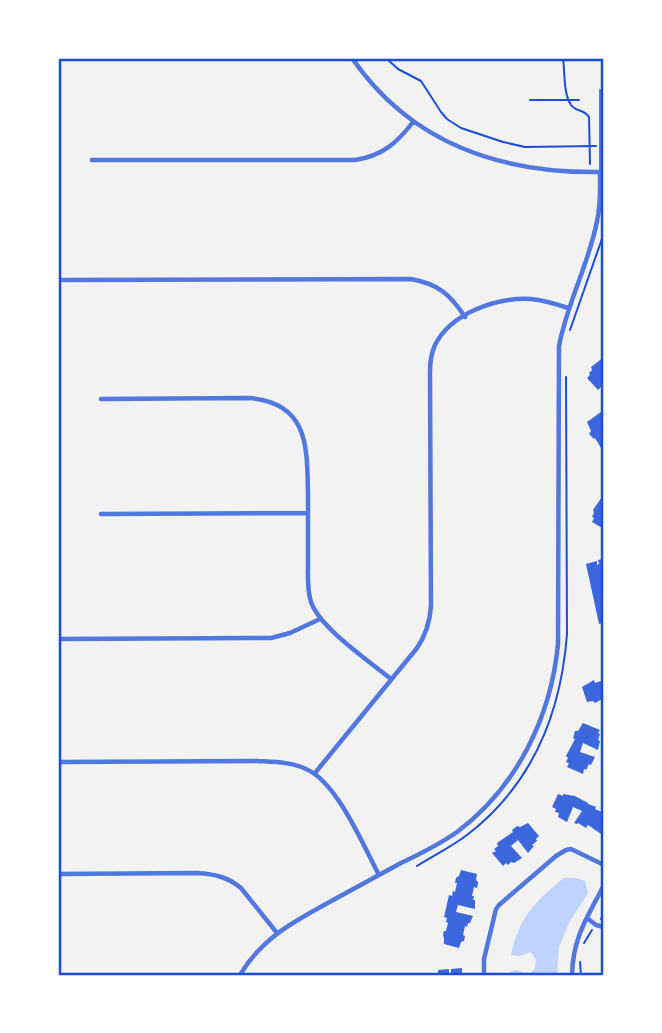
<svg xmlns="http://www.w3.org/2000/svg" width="662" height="1033" font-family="'Sofia Sans Condensed',sans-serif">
<rect width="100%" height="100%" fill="#f2f2f2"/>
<path fill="#bfd3fe" d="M564,878H576L585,881L588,893L570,921L559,947L557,975H509V972L517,970L528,975L535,969L536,960L531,952L520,956L511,955C518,919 536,900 564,878Z"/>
<path fill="#3d67dc" d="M604,357V390L601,387L598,390L587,378L590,375L589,373L592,370L591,367Z
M601,412L604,416V453L595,438L594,439L589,434L591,431L587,422Z
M604,494V529L592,522L594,518L592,517L594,513L593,510Z
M604,559V582H601L604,592V623L599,624L586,564L597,561V565L599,564L598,560Z
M594,680L595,683L604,680V698L595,703L593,701L587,702L582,687Z
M583,723L600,730L598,733L600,734L598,740L600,741L598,750L583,743L580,752L595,757L591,765L589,764L586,770L584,769L583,774L567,767L569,763L566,762L568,758L566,756L575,739L573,738L575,731H578Z
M558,794L563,796V794L575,796L588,803V804L596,807L595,809L602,812L604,808V836L588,825L586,828L578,823L577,824L574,823L582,811L573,807L567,822L558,817L559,813L555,812L556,809L552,807Z
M528,823L539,836L536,839L537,841L532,845L534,846L528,853L518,840L511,846L522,858L514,863L511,862L508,865L506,863L503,866L492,853L496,851L494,849L498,846L497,843L513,832L512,830L517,826L520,827Z
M461,870L477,874L476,880L478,882L477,888L474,887L472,896H474L473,900H475V909L458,905L456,912L473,916L470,923H468L467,927L465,926L463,935L465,936L464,941L461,942L459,948L444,944V938L443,935L444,931H446L448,923L446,922L447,918L444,917L449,895L452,896L453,891L455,892L457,883H455L456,878L459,876Z
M462,968V975H438V970L449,969V973H451V969Z"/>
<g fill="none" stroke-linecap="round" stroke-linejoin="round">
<path stroke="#1d4ed8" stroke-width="2" d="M386,58L398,69L421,81L441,112L447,119L461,128L503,142L525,147L596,146
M563,58C565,71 563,93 571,105C576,112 584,109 589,117L590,164
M530,100H579
M570,330L604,233
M417,866C433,856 451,847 467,835C532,785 561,714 567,634L566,377
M601,919L604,911
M584,943L592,930
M580,962L581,975"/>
<path stroke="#5277de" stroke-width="2" d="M600,90V171"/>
<path stroke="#5277de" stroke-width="4.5" d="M352,58C412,145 502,174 604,172
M92,160H355C382,156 397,143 413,122
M58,280L411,279C438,284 450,294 465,317
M101,399L249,398C309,403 307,447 308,494C308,517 308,541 308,564C308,577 307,590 311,602C320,628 369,661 391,679
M101,514L308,513
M58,639L271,638L290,633L320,619
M58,762L258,761C275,762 291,762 306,769C337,782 363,845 379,875
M315,773L417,648C426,635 430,621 431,606L430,372C430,363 431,354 435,345C451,313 497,297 531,299C544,300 556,304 568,308
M58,874L197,873C214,874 228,877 241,888L277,933
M587,918L596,925L604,927
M240,975C263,936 297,920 335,899C357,887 379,875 401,863C420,854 440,844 457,832C517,787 551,717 558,644L559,346C567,303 589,264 597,221C601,205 600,189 600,172
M484,975V959L496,909L499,905L556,856L566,850L571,849L604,865
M572,975C573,937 587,918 604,885"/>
</g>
<rect width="662" height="1033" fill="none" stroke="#ffffff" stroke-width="119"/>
<rect x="60" y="60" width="542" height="914" fill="none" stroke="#1d4ed8" stroke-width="2.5"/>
</svg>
